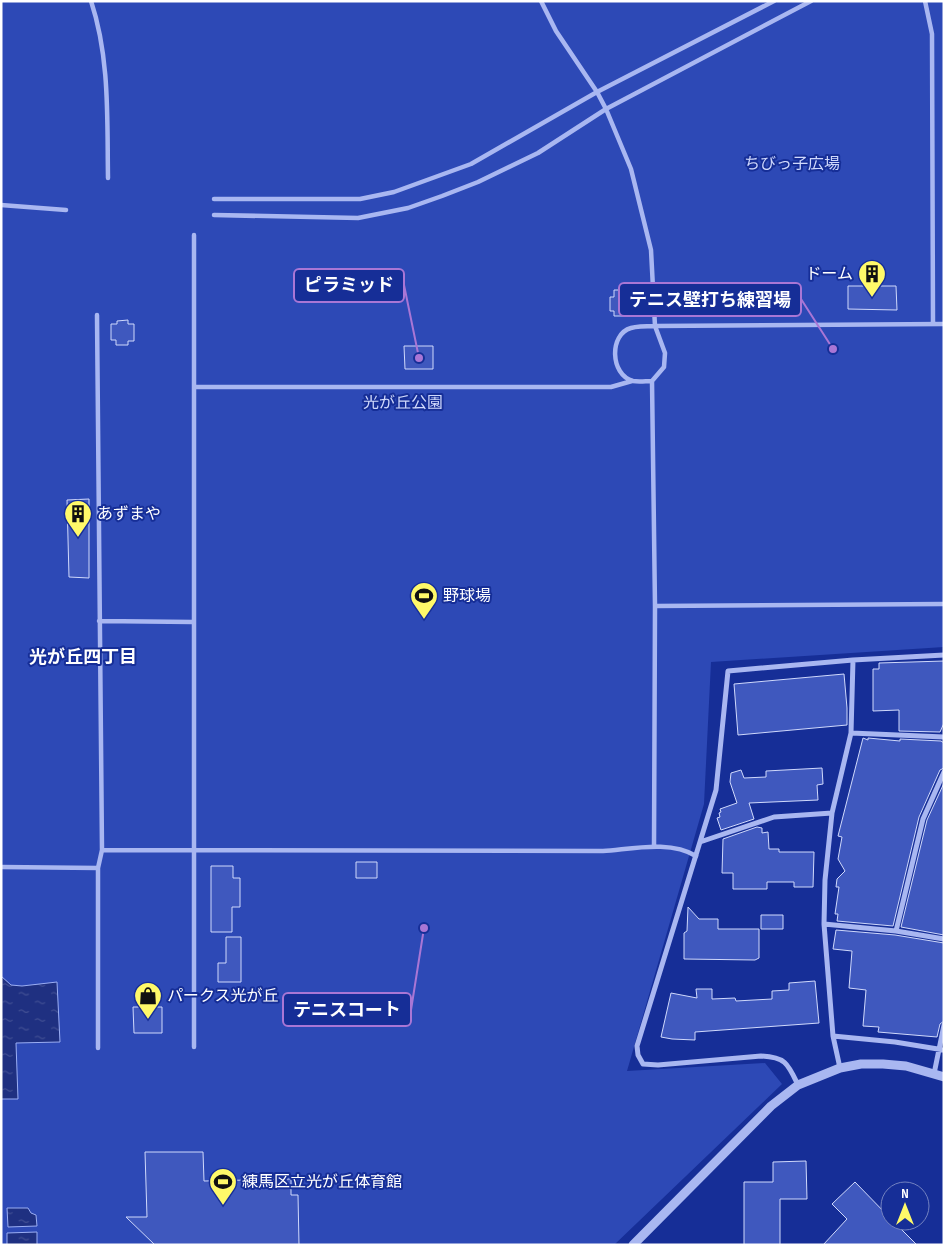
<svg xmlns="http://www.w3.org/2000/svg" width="945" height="1246" font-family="'Sofia Sans Condensed','Noto Sans JP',sans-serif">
<defs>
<pattern id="water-ripples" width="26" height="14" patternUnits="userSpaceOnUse" patternTransform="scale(1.25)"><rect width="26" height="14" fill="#1f3081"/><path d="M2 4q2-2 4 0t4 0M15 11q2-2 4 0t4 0" fill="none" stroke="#414f94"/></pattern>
</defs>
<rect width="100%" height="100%" fill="#162e97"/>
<path fill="#2d49b6" d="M1,1H944V647L711,662L704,804L627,1071L765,1063L782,1084L614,1245H1Z"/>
<path fill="url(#water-ripples)" stroke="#9baef4" d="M1,976L11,985L22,986L57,982L60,1042L16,1043L18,1099H1Z
M7,1208H28L31,1213L36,1215L37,1226L8,1227Z
M37,1232V1245H7V1233Z"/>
<path fill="#3f58be" stroke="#d0d9fc" d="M848,286H896L897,310L848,309Z
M614,290H633V297L637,298V311H634V316H614V311H610V297H614Z
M128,320V324H134V341H128V345H116V340H111V324H117V321Z
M404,346H433V369H405Z
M89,499V578L69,577L67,500Z
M944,661V723L940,732L899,731V710L873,711V669H879V663Z
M844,674L847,708V725L738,735L734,684Z
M863,738L868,740V738L900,741V739L941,741L944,743V768L940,770L919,817L893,926L837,921L838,914H835L839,887H836L837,879L845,871L838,859L842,837L838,836Z
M822,768L823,784L817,785L818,800L749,803L754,819L721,830L717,818L720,817L719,813L721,812L720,809L737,803L730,782L731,773L741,770L744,778L766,777V771Z
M944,783V935L901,927L927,820Z
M757,827L762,828V833L768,832L769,849H779V852H814L813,887H794V882H767V889H733V873H722L723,839Z
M356,862H377V878H356Z
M211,866H233V878H240V907H232V932H211Z
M688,907L699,919H718V929H759V958L755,960L684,959V933L687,931Z
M761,915H783V929H761Z
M836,930L895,935L944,943V1021L940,1024L937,1037L878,1032L879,1027L863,1026L866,990L849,988L852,951L833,949Z
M226,937H241V982H218V963H226Z
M815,981L819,1023L695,1032V1040L672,1039L661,1037L671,993L697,998L696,989H712V999L735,998L736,1001L772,999V991L789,990V983Z
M133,1007H162V1033H134Z
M145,1152H203L204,1181L291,1179V1195H298L299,1245H155L126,1217H147Z
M806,1161L807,1199H780V1245H744V1182H773V1162Z
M855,1182L890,1218V1221H893L917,1245H823L847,1219L832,1204Z"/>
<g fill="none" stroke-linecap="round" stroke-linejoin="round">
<path stroke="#a9b7f1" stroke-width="4.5" d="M91,1C110,58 107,119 108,178
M541,1L556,31L597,92L606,109L631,169L651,250L655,326L944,324
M925,1L932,34L933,324
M214,199H360L394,192L471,164L597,92L774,1
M1,205L66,210
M214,215L358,218L408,208L442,196L478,182L538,153L606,109L811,1
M194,235V1047
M97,315L102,850L98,868V1048
M652,381C646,381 639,382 633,381C610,375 609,334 631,328C638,326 647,326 655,326L665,353L664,367L652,381L655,606L654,847
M194,387H611L632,381
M655,606L944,604
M99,621L193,622
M102,850L603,851C632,849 670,840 696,856
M1,867L98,868"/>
<path stroke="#a9b7f1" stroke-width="5" d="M851,733L944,737
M700,842L774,817L832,813
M824,924L896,931L944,939
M896,931L923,819L944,772
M833,1036L895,1042L944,1050
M840,1068L833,1036L824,924L825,880L832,813L851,733L853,660
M934,1074L944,1025
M798,1085C788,1064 786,1057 761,1056L658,1065L643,1064L638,1055L637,1046L716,790L728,671L853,660L944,655"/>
<path stroke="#a9b7f1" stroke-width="9" d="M633,1245L771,1106L798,1085L840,1068L861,1064H883L906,1066L944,1077"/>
</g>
<defs>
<symbol id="building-pin" viewBox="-11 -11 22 30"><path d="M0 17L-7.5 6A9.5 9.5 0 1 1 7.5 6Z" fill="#fff969" stroke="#162e97"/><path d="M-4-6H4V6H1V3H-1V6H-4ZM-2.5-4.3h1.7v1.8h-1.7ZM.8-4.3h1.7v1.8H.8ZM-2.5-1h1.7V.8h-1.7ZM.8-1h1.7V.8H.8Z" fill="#111"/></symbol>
<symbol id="stadium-pin" viewBox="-11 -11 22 30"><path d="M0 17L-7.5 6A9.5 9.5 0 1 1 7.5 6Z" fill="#fff969" stroke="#162e97"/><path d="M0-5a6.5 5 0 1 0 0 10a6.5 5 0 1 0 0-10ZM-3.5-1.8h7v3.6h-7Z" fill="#111"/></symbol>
<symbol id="shop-pin" viewBox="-11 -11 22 30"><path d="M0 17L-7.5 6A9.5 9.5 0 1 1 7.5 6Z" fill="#fff969" stroke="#162e97"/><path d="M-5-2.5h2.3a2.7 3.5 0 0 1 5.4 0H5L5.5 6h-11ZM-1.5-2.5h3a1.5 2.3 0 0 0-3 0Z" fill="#111"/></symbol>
</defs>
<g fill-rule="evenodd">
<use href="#building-pin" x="856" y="258" width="32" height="43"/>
<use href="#building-pin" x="62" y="498" width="32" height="43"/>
<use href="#stadium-pin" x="408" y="580" width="32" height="43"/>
<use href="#shop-pin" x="132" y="980" width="32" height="43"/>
<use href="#stadium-pin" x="207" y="1166" width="32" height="43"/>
</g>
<g text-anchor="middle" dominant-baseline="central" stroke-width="4" stroke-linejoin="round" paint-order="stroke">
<g font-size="16" fill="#d0d9fc" stroke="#162e97">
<text x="792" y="164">ちびっ子広場</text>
<text x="403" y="403">光が丘公園</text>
</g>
<g font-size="16" fill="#fff" stroke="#162e97" text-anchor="start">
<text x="853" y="274" text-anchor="end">ドーム</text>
<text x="97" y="514">あずまや</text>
<text x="443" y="596">野球場</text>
<text x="167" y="996">パークス光が丘</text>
<text x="242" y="1182">練馬区立光が丘体育館</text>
</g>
<g font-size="18" font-weight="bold" fill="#fff" stroke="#162e97">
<text x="83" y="657">光が丘四丁目</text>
</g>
</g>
<path fill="none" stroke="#a976d5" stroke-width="2" d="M419 358L404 285M833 349L801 299M424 928L411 1010"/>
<g fill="#a976d5" stroke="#162e97" stroke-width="2">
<circle cx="419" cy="358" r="5"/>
<circle cx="833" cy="349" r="5"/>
<circle cx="424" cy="928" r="5"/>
</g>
<g fill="#162e97" stroke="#a976d5" stroke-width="2">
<rect x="294" y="269" width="110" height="33" rx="5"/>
<rect x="619" y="283" width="182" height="33" rx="5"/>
<rect x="283" y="993" width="128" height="33" rx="5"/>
</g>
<g font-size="18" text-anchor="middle" font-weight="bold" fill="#fff">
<text x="349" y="291">ピラミッド</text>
<text x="710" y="306">テニス壁打ち練習場</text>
<text x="347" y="1016">テニスコート</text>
</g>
<rect width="945" height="1246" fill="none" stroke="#ffffff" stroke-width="5"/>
<g transform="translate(905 1206)"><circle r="24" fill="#162e97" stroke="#7382c1"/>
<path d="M0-4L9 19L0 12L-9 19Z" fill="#fff969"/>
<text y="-8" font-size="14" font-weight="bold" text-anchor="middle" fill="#ffffff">N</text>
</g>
</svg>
